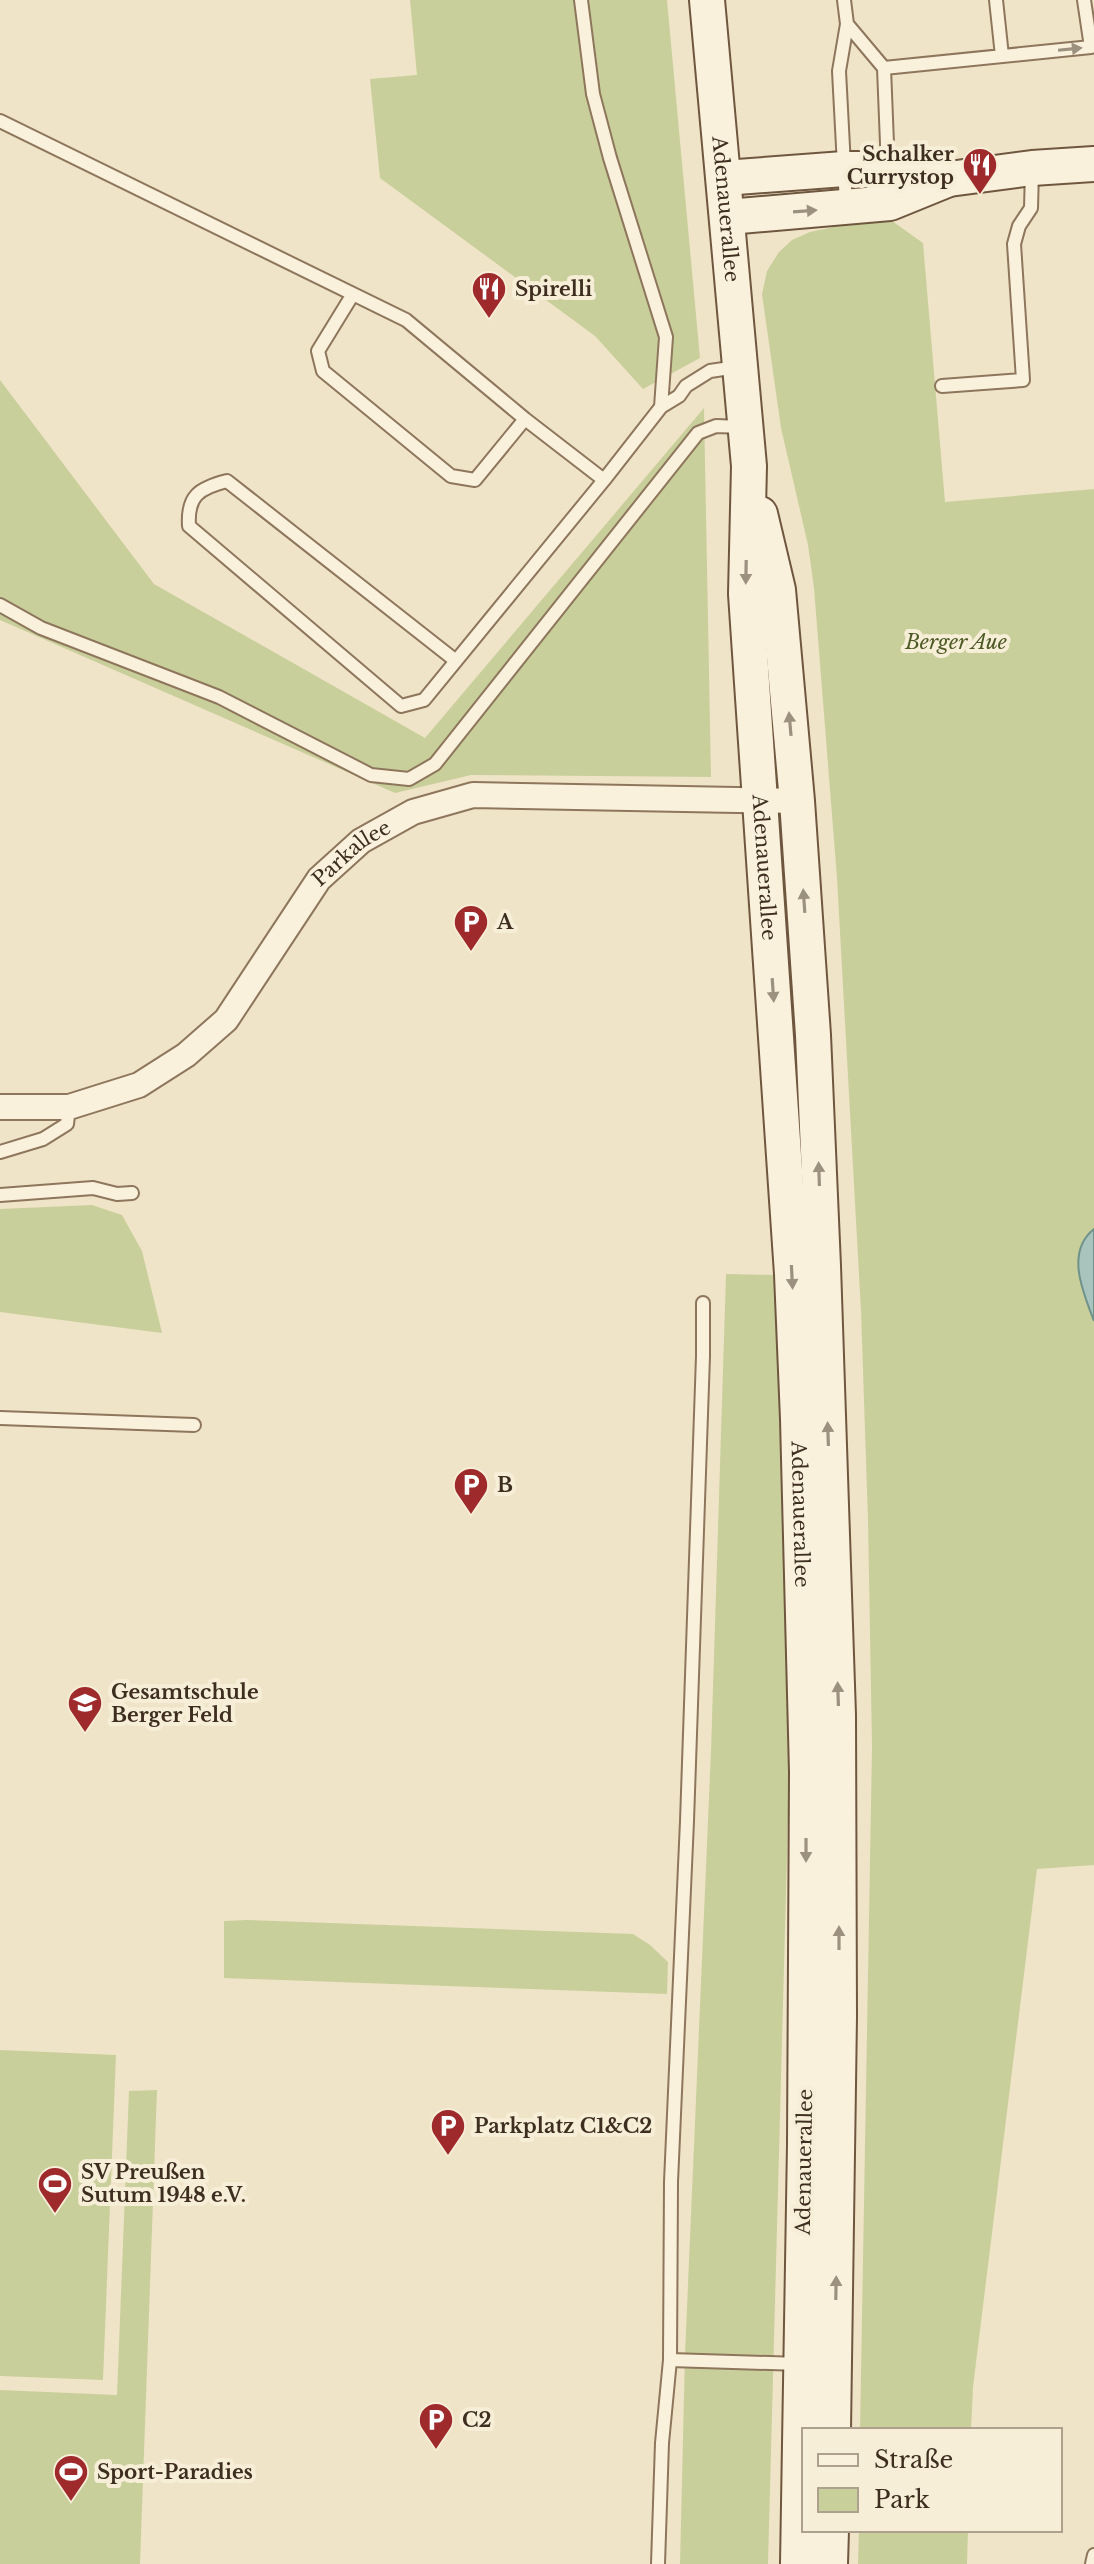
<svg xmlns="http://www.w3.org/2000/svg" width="1094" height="2564" font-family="'Libre Baskerville',serif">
<rect width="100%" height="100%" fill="#f0e4c8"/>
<path fill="#c9cf9b" d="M410,0H667L700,358L643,389L595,336L380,178L370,79L417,75Z
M885,216L923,243L945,502L1094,489V1865L1037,1869L973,2387L971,2430H860L872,1747L868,1520L861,1311L837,878L814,588L808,545L781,428L762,294L767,271L779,252L792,240L810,232Z
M0,380L154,584L425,738L704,408L711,777L471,775L395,793L0,620Z
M92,1205L122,1215L142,1251L162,1333L0,1312V1209Z
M726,1274L777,1275L789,1780L768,2564H680L685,2354L711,1751Z
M247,1920L633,1934L650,1945L668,1962L667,1994L224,1978V1921Z
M0,2050L116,2055L103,2380L0,2376Z
M157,2090L140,2564H0V2390L117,2395L129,2091Z
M859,2530H968L967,2564H858Z"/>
<path fill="#a9c4bc" stroke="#6f938a" stroke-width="2" d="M1094,1229V1321C1083,1292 1065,1252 1094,1229Z"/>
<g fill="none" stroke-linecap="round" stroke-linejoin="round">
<defs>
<path id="lane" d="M581,0L593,94L610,158L666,337L661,407
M844,0L847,24L839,71L846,204
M996,0L1002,56
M847,24L884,68
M0,121L406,320L525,419L604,480L661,407L679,396L686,386L710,371L737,367
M888,169L884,68L1091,47L1084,0
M353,294L318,351L323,371L451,476L475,480L525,419
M942,386L1023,380L1014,244L1019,226L1031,208L1032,171
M0,605L41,628L219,697L371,775L409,779L435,764L698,433L716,426L743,427
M456,661L227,481C199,488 187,496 189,526L401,706L424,700L604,480
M0,1152L43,1139L67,1124L69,1107
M0,1195L93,1188L117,1194L132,1193
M0,1418L194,1425
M670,2360L800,2364
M658,2564L662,2443L670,2360L671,2182L687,1821L703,1356V1303
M1092,2564L1094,2555"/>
<g id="street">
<path id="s1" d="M0,1107H69L139,1085L186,1055L226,1020L319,879L361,841L413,812L473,795L797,801"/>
</g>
<g id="secondary">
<path id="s2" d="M707,0L749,466L746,594L792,1274L798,1419L807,1772L805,2144L798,2564"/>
<path d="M724,178L844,169H888L949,179"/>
<path d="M728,217L890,203L949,179L1032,168L1094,164"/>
<path d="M760,514L778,590L797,801L813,1035L823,1266L838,1715L839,2016L833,2430"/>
<path d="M830,2564L831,2530"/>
</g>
</defs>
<use href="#lane" stroke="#8d765c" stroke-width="16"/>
<use href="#street" stroke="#8d765c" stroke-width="28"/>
<use href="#secondary" stroke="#6f573f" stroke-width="38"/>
<use href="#lane" stroke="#faf1dc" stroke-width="12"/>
<use href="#street" stroke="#faf1dc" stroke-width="24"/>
<use href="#secondary" stroke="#faf1dc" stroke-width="34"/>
</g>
<defs><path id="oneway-solid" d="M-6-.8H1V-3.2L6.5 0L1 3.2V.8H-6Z" transform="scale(2)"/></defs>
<g fill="#9c907e">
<use href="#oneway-solid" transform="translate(1070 49) rotate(-6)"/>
<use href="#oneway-solid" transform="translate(805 211) rotate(-4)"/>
<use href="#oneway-solid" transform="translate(746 572) rotate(91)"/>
<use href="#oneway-solid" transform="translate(790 724) rotate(-95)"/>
<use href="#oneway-solid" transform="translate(804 901) rotate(-94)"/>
<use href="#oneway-solid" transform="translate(773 990) rotate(86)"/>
<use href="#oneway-solid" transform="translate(819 1174) rotate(-92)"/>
<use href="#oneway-solid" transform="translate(792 1277) rotate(87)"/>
<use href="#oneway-solid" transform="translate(828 1434) rotate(-92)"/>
<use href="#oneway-solid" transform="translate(838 1694) rotate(-92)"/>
<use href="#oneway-solid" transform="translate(806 1850) rotate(90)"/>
<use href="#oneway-solid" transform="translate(839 1938) rotate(-90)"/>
<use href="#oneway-solid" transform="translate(836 2288) rotate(-89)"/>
</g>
<defs>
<symbol id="restaurant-pin" viewBox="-11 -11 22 30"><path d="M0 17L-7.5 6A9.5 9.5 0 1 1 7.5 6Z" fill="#9e2a2b" stroke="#f7eed8"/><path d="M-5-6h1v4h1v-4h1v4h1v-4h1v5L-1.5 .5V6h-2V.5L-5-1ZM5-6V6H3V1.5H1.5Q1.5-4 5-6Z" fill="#fff"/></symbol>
<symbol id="parking-pin" viewBox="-11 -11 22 30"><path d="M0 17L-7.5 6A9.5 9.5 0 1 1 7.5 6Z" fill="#9e2a2b" stroke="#f7eed8"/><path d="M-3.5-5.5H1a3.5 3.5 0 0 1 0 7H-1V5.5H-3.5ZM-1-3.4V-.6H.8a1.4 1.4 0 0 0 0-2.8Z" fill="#fff"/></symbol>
<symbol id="school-pin" viewBox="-11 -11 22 30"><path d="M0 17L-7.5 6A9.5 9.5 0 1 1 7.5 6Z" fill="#9e2a2b" stroke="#f7eed8"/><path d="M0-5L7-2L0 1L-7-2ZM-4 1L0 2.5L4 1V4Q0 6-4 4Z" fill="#fff"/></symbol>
<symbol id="stadium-pin" viewBox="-11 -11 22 30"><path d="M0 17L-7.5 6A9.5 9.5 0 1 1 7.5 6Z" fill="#9e2a2b" stroke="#f7eed8"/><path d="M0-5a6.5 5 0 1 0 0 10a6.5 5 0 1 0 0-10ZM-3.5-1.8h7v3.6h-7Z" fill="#fff"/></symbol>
</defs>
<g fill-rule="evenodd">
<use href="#restaurant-pin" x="960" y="145" width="40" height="54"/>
<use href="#restaurant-pin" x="469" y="269" width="40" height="54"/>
<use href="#parking-pin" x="451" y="902" width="40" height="54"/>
<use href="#parking-pin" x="451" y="1465" width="40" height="54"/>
<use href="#school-pin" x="65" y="1683" width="40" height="54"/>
<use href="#parking-pin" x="428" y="2106" width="40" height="54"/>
<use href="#stadium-pin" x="35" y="2164" width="40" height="54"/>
<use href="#parking-pin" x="416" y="2400" width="40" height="54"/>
<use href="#stadium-pin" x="51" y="2452" width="40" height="54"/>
</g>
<g text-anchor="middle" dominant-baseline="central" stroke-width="8" stroke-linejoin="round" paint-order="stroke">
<g font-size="20" font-weight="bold" fill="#3d2e20" stroke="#f7eed8" text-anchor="start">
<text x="954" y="154" text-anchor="end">Schalker<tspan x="954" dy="23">Currystop</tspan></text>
<text x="515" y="289">Spirelli</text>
<text x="497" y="922">A</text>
<text x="497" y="1485">B</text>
<text x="111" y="1692">Gesamtschule<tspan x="111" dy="23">Berger Feld</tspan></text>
<text x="474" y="2126">Parkplatz C1&amp;C2</text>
<text x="81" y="2172">SV Preußen<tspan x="81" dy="23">Sutum 1948 e.V.</tspan></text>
<text x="462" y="2420">C2</text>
<text x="97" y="2472">Sport-Paradies</text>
</g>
<g font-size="20" fill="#3d2e20" stroke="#f7eed8">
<text stroke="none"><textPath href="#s2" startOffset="210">Adenauerallee</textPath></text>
<text stroke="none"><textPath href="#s1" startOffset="462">Parkallee</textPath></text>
<text stroke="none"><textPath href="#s2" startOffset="870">Adenauerallee</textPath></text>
<text stroke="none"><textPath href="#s2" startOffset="1518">Adenauerallee</textPath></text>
<text transform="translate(804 2162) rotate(-89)">Adenauerallee</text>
</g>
<g font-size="20" font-style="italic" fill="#4d5a26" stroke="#f7eed8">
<text x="956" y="642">Berger Aue</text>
</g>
</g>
<rect x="802" y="2428" width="260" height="104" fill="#f7eed8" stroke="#ada18e" stroke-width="2"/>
<rect x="818" y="2454" width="40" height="12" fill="#faf1dc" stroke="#ada18e" stroke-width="2"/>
<text x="874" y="2468" font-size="24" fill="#3d2e20">Straße</text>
<rect x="818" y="2488" width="40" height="24" fill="#c9cf9b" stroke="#ada18e" stroke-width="2"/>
<text x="874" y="2508" font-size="24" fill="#3d2e20">Park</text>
</svg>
